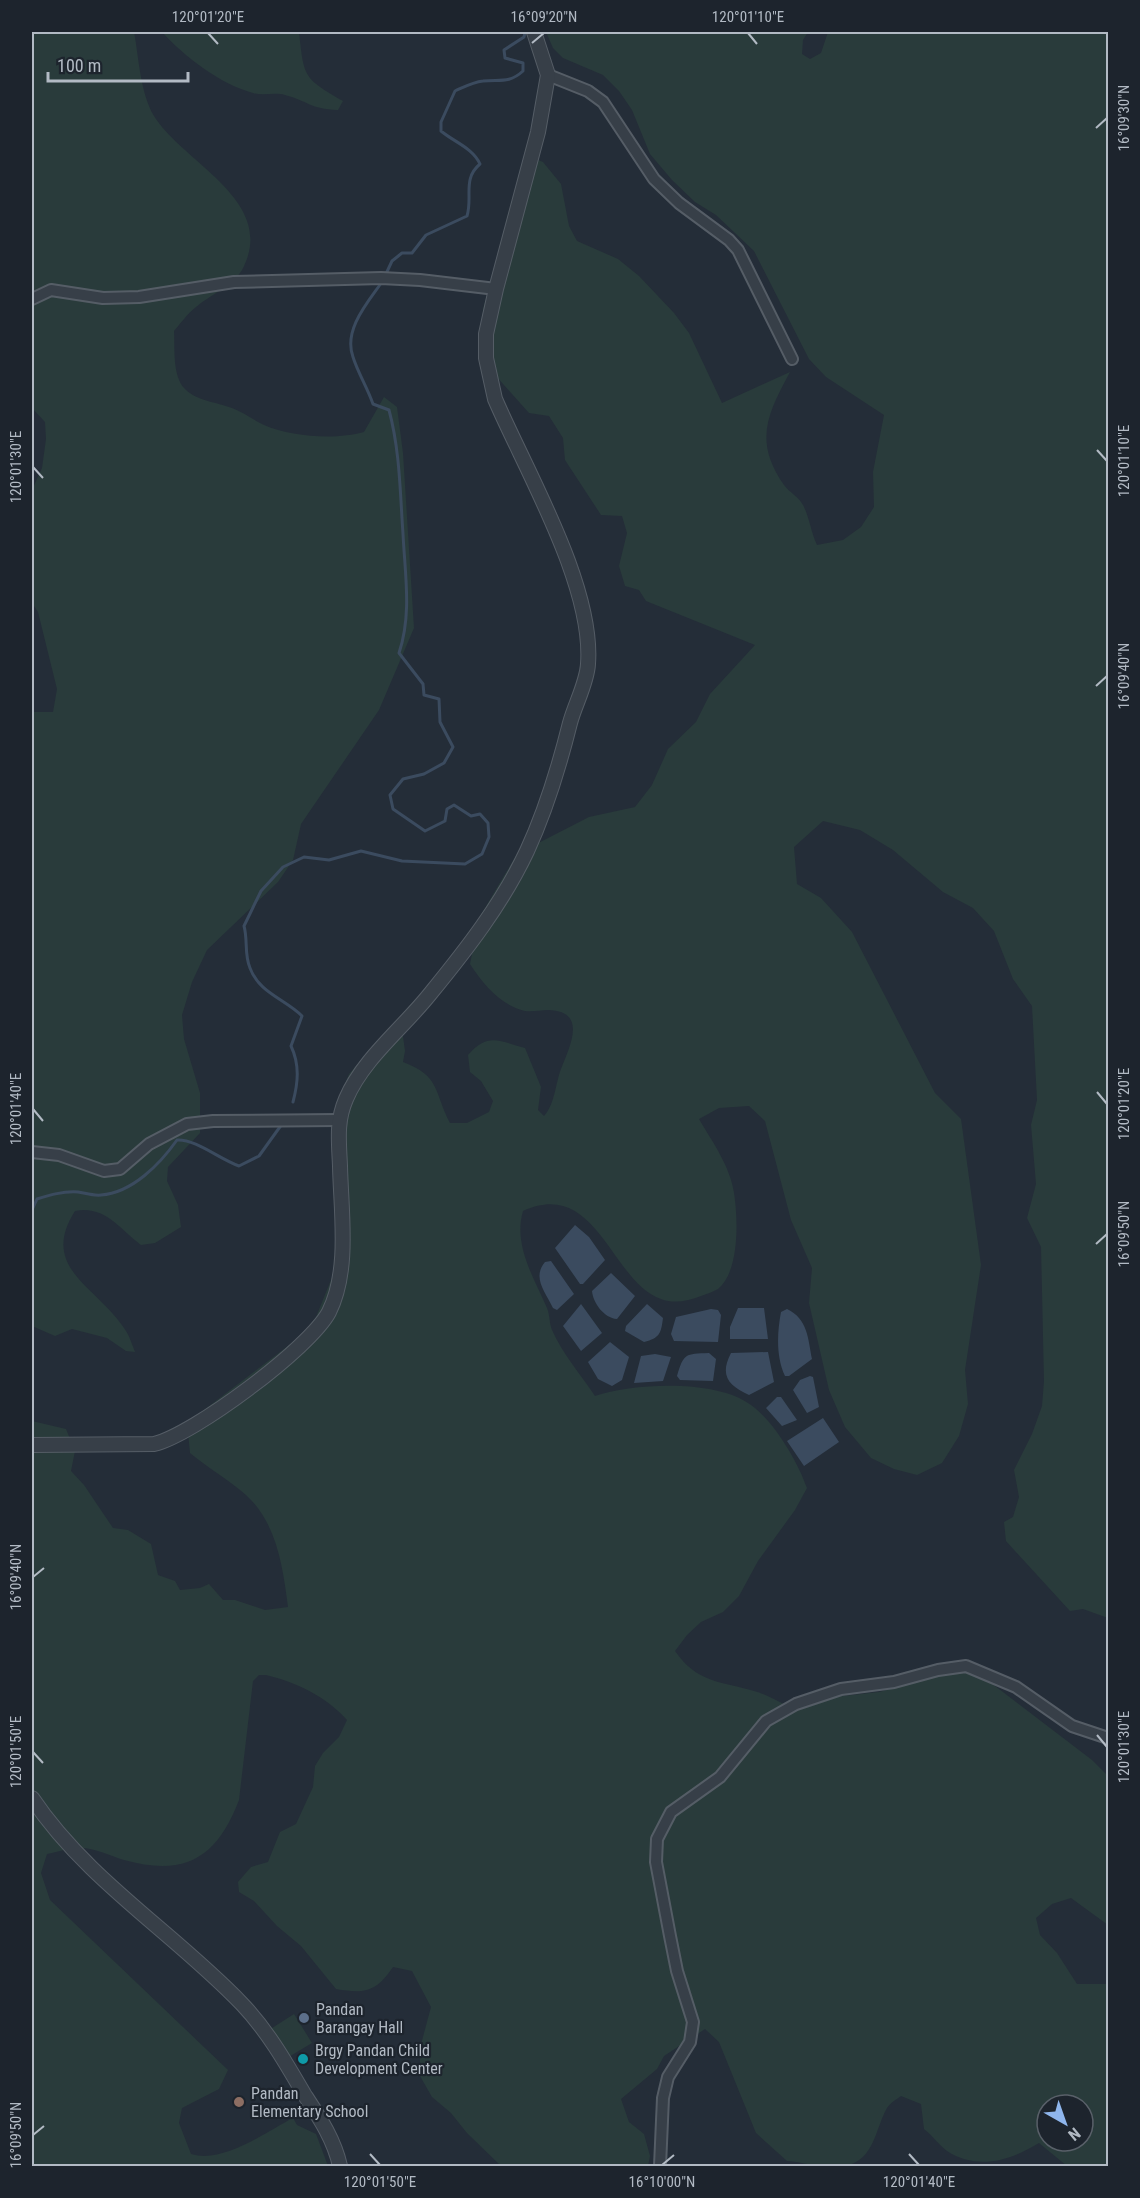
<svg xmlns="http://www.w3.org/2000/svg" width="1140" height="2198" font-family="'Roboto Condensed',sans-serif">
<rect width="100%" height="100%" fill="#242d38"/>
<path fill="#293b3b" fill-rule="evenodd" d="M32,32H134C139,58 140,92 154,116C184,164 279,201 242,270C233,285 209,296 196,307C187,314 181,323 174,331C175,347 172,376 185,389C197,401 216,402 232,408C243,412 253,420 264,425C292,437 336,440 364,432L384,397L397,407L403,453L414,628L379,710L301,824L293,860L278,882L207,950L192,982L182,1015L184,1039L200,1093V1133L168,1167L167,1181L178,1205L181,1227L155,1243L141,1245C119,1228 104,1205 75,1211C38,1269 99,1287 126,1331C130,1337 132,1345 135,1352L126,1351L107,1338L72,1329L55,1336L32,1326V712H53L57,689L38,612L32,603V490L42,468L46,439L45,422L32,408Z
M162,32H299C304,77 303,78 343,101L338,110C310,109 308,101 285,95C275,92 263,96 253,93C220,84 185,57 162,32Z
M546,32H808L803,40L802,54L810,59L821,53L828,32H1108V1618L1083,1609L1070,1611L1006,1541L1004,1522L1013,1517L1019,1497L1014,1470L1032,1434L1042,1406L1044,1381L1041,1247L1027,1218L1036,1184L1031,1125L1037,1100L1032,1006L1013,979L994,931L973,908L943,892L893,850L860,830L823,821L794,847L797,884L821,898L852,932L935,1093L961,1119L981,1265L965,1370L968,1404L959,1436L942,1463L917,1475L894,1469L871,1458L845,1427L829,1390L809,1303L812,1268L791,1220L765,1121L749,1106L719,1108L699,1119C713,1143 730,1166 734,1193C738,1218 740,1271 718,1289C713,1292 706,1294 701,1296C688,1301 674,1304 661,1299C611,1282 597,1177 523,1211C513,1245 534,1278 547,1308C550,1315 549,1323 552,1330C562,1353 581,1375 595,1396C635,1383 716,1379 751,1405C774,1421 798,1462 807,1488L795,1510L758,1561L739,1596L723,1612L701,1622L687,1635L675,1651C697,1683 720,1681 754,1691C766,1694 777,1701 789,1707L807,1700L879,1692L953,1672L978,1673L1092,1760L1108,1776V1925L1071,1898L1052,1904L1036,1918L1040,1935L1057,1953L1077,1984H1108V2166H1067L1039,2143C1011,2160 978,2171 947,2151C939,2145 933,2136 924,2129L921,2104L901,2096C897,2099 890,2103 887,2108C875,2129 875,2159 846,2166C826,2171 806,2162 787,2161L756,2133L719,2042L705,2029L664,2056L657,2069L621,2099L629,2122L644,2134L650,2156L648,2166H501L467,2133L451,2113L432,2097L420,2076V2048L431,2007L412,1971L393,1967C376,1992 365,1994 336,1989L301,1946L277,1926L254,1901L239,1892L238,1882L251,1867L268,1862L280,1832L296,1824L313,1787L315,1766L323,1753L339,1737L347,1720C327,1697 296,1682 266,1675H259L253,1681L239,1800C217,1858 185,1877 124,1860C111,1856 92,1847 79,1848C69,1848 57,1852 47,1854L41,1873L50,1900L228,2070L219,2089L182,2108L179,2123L191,2154C223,2164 264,2133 293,2118L297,2125L316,2134L328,2166H32V1421L66,1429L75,1451L71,1471L84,1485L113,1528L128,1530L151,1544L158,1575L175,1581L180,1590L200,1588L209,1584L223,1600H235L265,1610L288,1607C283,1568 277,1523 246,1495C229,1480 208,1468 190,1453L187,1423L301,1336L316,1317L333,1275L337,1251L335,1108L349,1074L375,1044L396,1028L402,1029L405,1051L403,1062C441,1076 434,1093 450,1123H467L489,1112L493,1101L481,1081L470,1072L468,1055C488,1032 499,1041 525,1048L541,1087L538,1110L544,1116C555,1104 555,1085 561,1069C570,1046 588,1011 548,1010C541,1010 532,1012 525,1011C500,1005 484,985 470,964L479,918L517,854L589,817L635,807L652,785L668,749L696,722L710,694L755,645L646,601L639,590L625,586L619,566L627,533L622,516L601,515L565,460L563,438L549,416L529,413L479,357L483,309L526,155L543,162L561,184L569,226L577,241L618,259L639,276L674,313L689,333L722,403L790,372C768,413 753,441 784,485C789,492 799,497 803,505C809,516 811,532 817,545L843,540L861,527L874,507L873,472L884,415L826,377L809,359L754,251L716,215L695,202L672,180L650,154L632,110L619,91L603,75L563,58L553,48ZM1047,2105H1083V2141H1047Z
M294,2014L312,2043L287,2058L269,2030Z"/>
<path fill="#3b4b5f" d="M575,1225L589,1237L605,1260L583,1284H580L555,1248Z
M551,1261L574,1294L557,1310L553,1308C545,1291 532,1278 545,1262Z
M611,1273L635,1296L617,1319C604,1318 593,1303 592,1291Z
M581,1304L602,1333L581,1351L563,1326Z
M647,1304L663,1318C661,1333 660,1338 644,1342L625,1331L626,1326Z
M738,1308H764L768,1339H730V1327Z
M711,1309L718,1310L721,1315L718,1342L674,1341L671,1334L676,1317Z
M787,1309C808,1319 808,1339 812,1359L789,1376H785C776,1357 777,1333 781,1312Z
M610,1342L629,1357L622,1380L612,1386L598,1379L588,1362Z
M768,1352L774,1382L749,1395C729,1386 719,1376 731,1353Z
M709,1353L716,1359L713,1381L680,1380L677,1376C684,1353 685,1354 709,1353Z
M655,1354L671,1357L663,1381L634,1383L641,1356Z
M810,1376L813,1377L819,1407L807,1413L793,1390L800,1380Z
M777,1397H781L797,1420L782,1426L766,1408Z
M823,1418L839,1442L804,1466L787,1441Z"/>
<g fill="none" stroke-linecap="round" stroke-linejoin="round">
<path stroke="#3b4b5f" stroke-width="3" d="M385,276L392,261L402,253H412L426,235L467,216C473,197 462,179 480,164C473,148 454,142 441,131V122L455,91C464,87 473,82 483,81C499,79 509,84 523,71V63L505,58L504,50L524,37L525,32
M293,1102C298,1083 300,1065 291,1046L302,1016C285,999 259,993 250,968C244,954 248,940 244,926L261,891L283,867L304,857L329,860L361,851L402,861L465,864L482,854L489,837L488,823L480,814L471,816L454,805L447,809L445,821L425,831L393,809L390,795L403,779L424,774L444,763L453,747L440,722L439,699L424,695L423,684L399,653C412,614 405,575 403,534C400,492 400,451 389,410L373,404C367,387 358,373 353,357C343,330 368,302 382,282
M32,1210L37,1199C50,1195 63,1191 78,1192C85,1193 93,1196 101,1195C132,1193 160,1164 177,1140C196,1139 219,1159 239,1166L259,1156L282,1124"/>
<defs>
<path id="minor" d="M548,75L588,91L603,102L654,179L679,203L729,240L738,250L792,359
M32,299L51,290L103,298L139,297L234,282L381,278L420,280L496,289
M32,1152L59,1155L104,1171L120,1169L149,1144L187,1124L213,1121L338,1120
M660,2166L663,2098L668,2077L690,2042L693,2022L677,1971L670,1936L656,1862L657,1839L671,1812L720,1777L766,1721L796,1704L841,1689L894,1682L938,1670L966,1666L1016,1687L1072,1726L1108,1738"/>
<path id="tertiary" d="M32,1445L154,1444C193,1435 310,1348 329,1312C350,1270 341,1212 340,1166C339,1142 336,1122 346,1099C363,1059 403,1028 430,994C466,950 502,904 527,851C546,810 559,767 570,723C575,704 587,683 588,664C594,586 526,471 495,399L486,358V334L496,289L538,132L548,75L534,32
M32,1798C87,1880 174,1933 242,2004C267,2030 286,2063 304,2094C319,2117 334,2139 340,2166"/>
</defs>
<use href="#minor" stroke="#555d66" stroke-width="14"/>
<use href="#tertiary" stroke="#555d66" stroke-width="16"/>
<use href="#minor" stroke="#373f48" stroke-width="10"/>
<use href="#tertiary" stroke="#373f48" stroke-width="14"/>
</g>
<path fill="none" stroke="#b2bac4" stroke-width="2" d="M208,33L218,44M748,33L757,44M532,43L544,33M1096,128L1107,118M1097,450L1107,461M33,467L43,478M1096,686L1107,676M1097,1092L1107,1104M33,1109L43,1121M1096,1244L1107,1234M33,1577L44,1568M1097,1735L1107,1747M33,1752L43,1763M33,2135L44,2126M370,2154L380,2165M909,2154L919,2165M662,2165L674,2155"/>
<circle fill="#5c6f8a" stroke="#1d242d" stroke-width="2" cx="304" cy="2018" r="6"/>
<circle fill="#0f9aa8" stroke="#1d242d" stroke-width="2" cx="303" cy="2059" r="6"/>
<circle fill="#8d6e63" stroke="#1d242d" stroke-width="2" cx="239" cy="2102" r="6"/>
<g text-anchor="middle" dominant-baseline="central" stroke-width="4.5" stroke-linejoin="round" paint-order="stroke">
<g font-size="16" fill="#b2bac4" stroke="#1d242d" text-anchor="start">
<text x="316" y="2009">Pandan<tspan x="316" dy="18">Barangay Hall</tspan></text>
<text x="315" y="2050">Brgy Pandan Child<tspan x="315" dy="18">Development Center</tspan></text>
<text x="251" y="2093">Pandan<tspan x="251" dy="18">Elementary School</tspan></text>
</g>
</g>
<rect width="1140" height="2198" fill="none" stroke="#1d242d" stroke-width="66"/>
<g transform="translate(1065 2123) rotate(140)"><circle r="28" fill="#1d242d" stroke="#596069" stroke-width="1.5"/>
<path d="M0-4.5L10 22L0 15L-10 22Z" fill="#8fb6ed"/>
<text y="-9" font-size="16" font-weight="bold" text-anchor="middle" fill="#b2bac4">N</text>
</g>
<path d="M48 72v9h140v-9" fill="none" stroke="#b2bac4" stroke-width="3"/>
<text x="57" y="72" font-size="18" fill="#b2bac4" stroke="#1d242d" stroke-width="4.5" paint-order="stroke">100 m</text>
<rect x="33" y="33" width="1074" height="2132" fill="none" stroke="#b2bac4" stroke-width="2"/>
<g font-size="15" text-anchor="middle" fill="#b2bac4">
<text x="208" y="22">120°01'20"E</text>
<text x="544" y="22">16°09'20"N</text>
<text x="748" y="22">120°01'10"E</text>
<text transform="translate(1124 118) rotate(-90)" y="5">16°09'30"N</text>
<text transform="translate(1124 461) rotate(-90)" y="5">120°01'10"E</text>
<text transform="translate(16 467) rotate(-90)" y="5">120°01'30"E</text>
<text transform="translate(1124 676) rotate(-90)" y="5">16°09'40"N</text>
<text transform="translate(1124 1104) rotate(-90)" y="5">120°01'20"E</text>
<text transform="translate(16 1109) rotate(-90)" y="5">120°01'40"E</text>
<text transform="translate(1124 1234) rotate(-90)" y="5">16°09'50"N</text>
<text transform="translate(16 1577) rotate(-90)" y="5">16°09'40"N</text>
<text transform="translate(1124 1747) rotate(-90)" y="5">120°01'30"E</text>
<text transform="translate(16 1752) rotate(-90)" y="5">120°01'50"E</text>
<text transform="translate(16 2135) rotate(-90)" y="5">16°09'50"N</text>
<text x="380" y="2187">120°01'50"E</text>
<text x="662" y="2187">16°10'00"N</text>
<text x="919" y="2187">120°01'40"E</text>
</g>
</svg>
